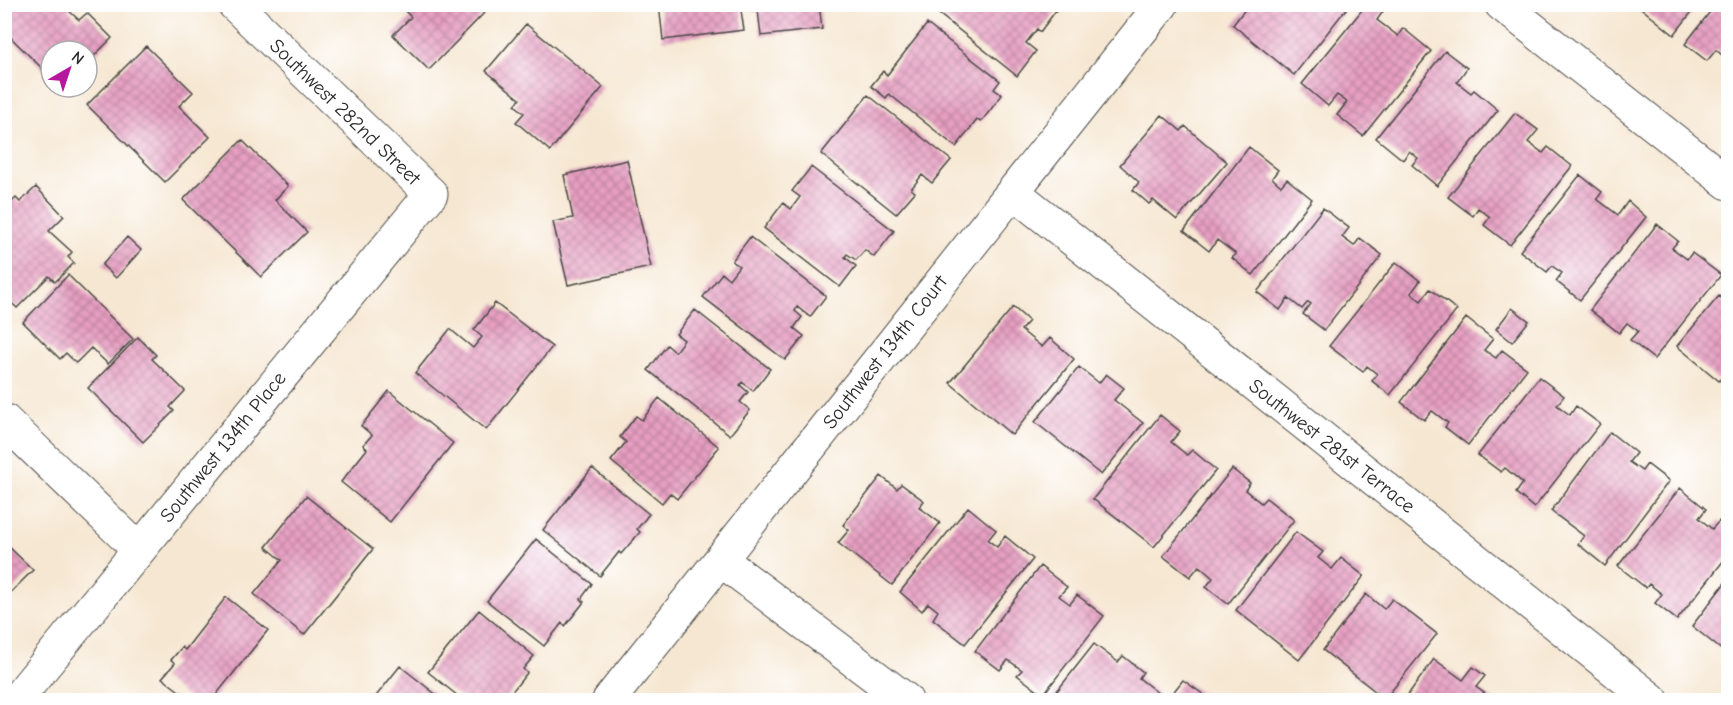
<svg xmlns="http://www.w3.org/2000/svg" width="1733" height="705" font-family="'Comic Neue',sans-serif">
<defs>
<pattern id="building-cross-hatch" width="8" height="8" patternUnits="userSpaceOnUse" patternTransform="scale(1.5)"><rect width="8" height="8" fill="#e79fc2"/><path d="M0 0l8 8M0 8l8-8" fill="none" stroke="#bb829e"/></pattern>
</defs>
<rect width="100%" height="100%" fill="#fff"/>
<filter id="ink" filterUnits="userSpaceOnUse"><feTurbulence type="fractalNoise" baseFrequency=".0167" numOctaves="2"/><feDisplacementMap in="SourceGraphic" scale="12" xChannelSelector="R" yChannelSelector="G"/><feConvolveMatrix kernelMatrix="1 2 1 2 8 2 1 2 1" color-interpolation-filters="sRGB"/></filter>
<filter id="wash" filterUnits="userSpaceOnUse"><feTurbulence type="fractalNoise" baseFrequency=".008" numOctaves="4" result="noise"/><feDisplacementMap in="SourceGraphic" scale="24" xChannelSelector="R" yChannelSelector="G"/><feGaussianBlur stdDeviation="1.35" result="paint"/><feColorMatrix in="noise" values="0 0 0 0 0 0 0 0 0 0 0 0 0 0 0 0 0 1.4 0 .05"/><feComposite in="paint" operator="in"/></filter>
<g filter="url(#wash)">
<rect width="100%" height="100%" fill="#f6e7d2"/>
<g id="blocks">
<path fill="url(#building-cross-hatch)" d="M4,4H73L68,10L79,20L87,13L112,38L87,63V51H51V77L4,31Z
M398,4H479L486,11L429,70L393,35L411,17Z
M659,4H740L744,30L663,40Z
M751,4H819L822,29L761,36L758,10L752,11Z
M938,4H1051L1057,9L1040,32L1037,29L1026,43L1036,51L1017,76L934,10Z
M1249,4H1350L1294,75L1233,25Z
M1636,4H1698L1674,35Z
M1716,4H1728V60L1716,50L1707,61L1685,44Z
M1366,5H1377L1384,10L1377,20L1398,36L1403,28L1431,51L1363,136L1337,115L1347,102L1337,95L1328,106L1302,84Z
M526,24L603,87L550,151L516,122L524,113L515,105L520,99L486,71Z
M927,24L1000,81L994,89L1002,95L981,122L977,120L956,147L889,94L886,98L871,86L883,71L887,75Z
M146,46L193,92L179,106L210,137L165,182L87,105Z
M1445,51L1467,68L1457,82L1471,93L1474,90L1498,110L1437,186L1412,165L1418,158L1409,151L1403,160L1376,138Z
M868,95L951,160L932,183L922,175L911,189L915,192L896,214L821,154Z
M1515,113L1538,130L1528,142L1543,153L1548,147L1572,166L1510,245L1484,225L1490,217L1478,208L1473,216L1448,197Z
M1162,115L1181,131L1185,126L1227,162L1177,220L1153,200L1149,204L1133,190L1139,182L1120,165Z
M242,140L288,186L275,200L307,232L261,277L183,200Z
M1249,147L1278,170L1272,178L1281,186L1287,179L1312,199L1253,275L1232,258L1236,254L1217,240L1209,251L1184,231Z
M627,160L651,267L568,285L553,222L573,218L564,175Z
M811,167L894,231L874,257L865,250L856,260L847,254L845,257L856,266L840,287L764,228L783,203L791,209L800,197L792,191Z
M1580,175L1602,192L1597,199L1618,215L1628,201L1646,217L1580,300L1556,281L1562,273L1552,266L1547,272L1520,251Z
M36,187L64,216L49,231L72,252L68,257L74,263L55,282L49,276L17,308L4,296V209L16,198L20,202Z
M1323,208L1349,228L1342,237L1354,246L1360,238L1382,255L1324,330L1303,314L1311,304L1308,302L1302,309L1288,298L1280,310L1257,292Z
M1657,224L1678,241L1672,248L1687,259L1692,253L1721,275L1654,359L1630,340L1638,331L1627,323L1619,333L1590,310Z
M127,237L141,250L116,278L102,265Z
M750,237L826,296L810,317L797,307L795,311L802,317L794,328L804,336L785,360L703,297L722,273L729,279L739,266L732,261Z
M1396,262L1420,281L1411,293L1421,301L1430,289L1457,310L1390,395L1372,381L1377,374L1367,366L1363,372L1329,346Z
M68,275L133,339L108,364L91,348L76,363L66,353L60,359L23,322Z
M1719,296L1728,304V382L1722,377L1719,381L1677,346Z
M495,303L552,347L486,430L415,373L450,329L473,348L482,337L474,330Z
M1013,307L1029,321L1021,330L1042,347L1050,338L1074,359L1012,435L950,383Z
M1512,308L1529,321L1512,342L1496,329Z
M695,310L770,369L753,391L742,382L740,385L748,392L740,402L750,410L730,435L648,370L667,345L675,352L684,340L676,334Z
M1466,318L1493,339L1484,350L1496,358L1502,350L1527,369L1468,445L1445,427L1448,423L1432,411L1424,420L1401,402Z
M138,337L156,355L152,359L185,391L170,407L174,411L143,442L88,388Z
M1079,367L1099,383L1106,374L1124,388L1114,400L1143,423L1101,475L1035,422Z
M1539,377L1564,396L1557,405L1570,415L1576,406L1600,424L1534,508L1516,493L1523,483L1505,468L1501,472L1478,455Z
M389,391L453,443L390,522L341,482L367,449L363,445L372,435L361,426Z
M659,398L719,447L677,499L670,493L662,503L611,461L626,442L620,437L636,416L642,420Z
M1160,415L1180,431L1171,442L1187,455L1192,450L1216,470L1154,547L1093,499Z
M1610,432L1636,453L1629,462L1642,471L1647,464L1669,481L1605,566L1578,544L1584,536L1551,511Z
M592,468L649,514L637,529L640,532L621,554L619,552L600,576L543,530Z
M1232,469L1250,483L1245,490L1261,503L1266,498L1294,520L1228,604L1206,587L1213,578L1199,566L1190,577L1163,556Z
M881,476L897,489L901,484L924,501L919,507L940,523L892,585L838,543L849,530L843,525Z
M1680,488L1706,509L1699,518L1712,529L1719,521L1728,529V555L1677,620L1655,603L1662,594L1649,584L1646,588L1618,566Z
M306,496L373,549L304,635L254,594L282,560L266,547Z
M968,507L996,530L988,540L997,547L1005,536L1033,559L965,644L933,619L938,611L928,603L922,611L900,592Z
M1296,532L1323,552L1318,558L1332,569L1341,558L1364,576L1299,660L1236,610Z
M536,539L592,584L581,599L584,602L565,626L562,623L544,646L487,601Z
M4,542L33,570L4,599Z
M1040,566L1067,587L1059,596L1070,604L1077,595L1104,616L1043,695L1017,675L1022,670L1008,660L1000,670L975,651Z
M1728,579V655L1692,626Z
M1366,594L1384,609L1392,599L1437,634L1385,699L1323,650Z
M226,597L268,630L212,700H191L162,678L175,663L171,660L182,647L185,650Z
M479,610L534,656L523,669L527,673L506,699L503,696L499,700H463L428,672Z
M1094,644L1118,662L1123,656L1143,672L1139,678L1158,693L1152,700H1050Z
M1434,659L1463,680L1473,667L1485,676L1476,687L1494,700H1404Z
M400,666L443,700H373Z
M1183,680L1211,700H1167Z"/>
</g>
</g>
<g filter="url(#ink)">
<use href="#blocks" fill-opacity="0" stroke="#494744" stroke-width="1.5"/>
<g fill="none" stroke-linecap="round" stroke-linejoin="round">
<defs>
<path id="minor" d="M1501,4L1728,183
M1013,192L1652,700
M4,420L138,549
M721,560L906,700
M16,700L431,194L234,4
M609,700L1162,4"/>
</defs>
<use href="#minor" stroke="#494744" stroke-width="35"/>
<use href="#minor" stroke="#fff" stroke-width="33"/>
</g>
</g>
<g text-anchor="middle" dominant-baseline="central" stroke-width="4.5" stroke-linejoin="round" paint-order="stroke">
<g font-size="20" fill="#2b2b2b" stroke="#fff">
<text transform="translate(345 112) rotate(44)">Southwest 282nd Street</text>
<text transform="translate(885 352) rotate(-52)">Southwest 134th Court</text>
<text transform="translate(1332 446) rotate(38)">Southwest 281st Terrace</text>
<text transform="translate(223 447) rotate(-51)">Southwest 134th Place</text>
</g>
</g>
<rect width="1733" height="705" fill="none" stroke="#fff" stroke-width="24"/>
<g transform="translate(69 69) rotate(39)"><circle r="28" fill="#ffffff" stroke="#aaaaaa" stroke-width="1.5"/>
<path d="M0-4.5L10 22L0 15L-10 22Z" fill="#b5179e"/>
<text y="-9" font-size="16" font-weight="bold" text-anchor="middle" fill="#2b2b2b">N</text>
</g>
</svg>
